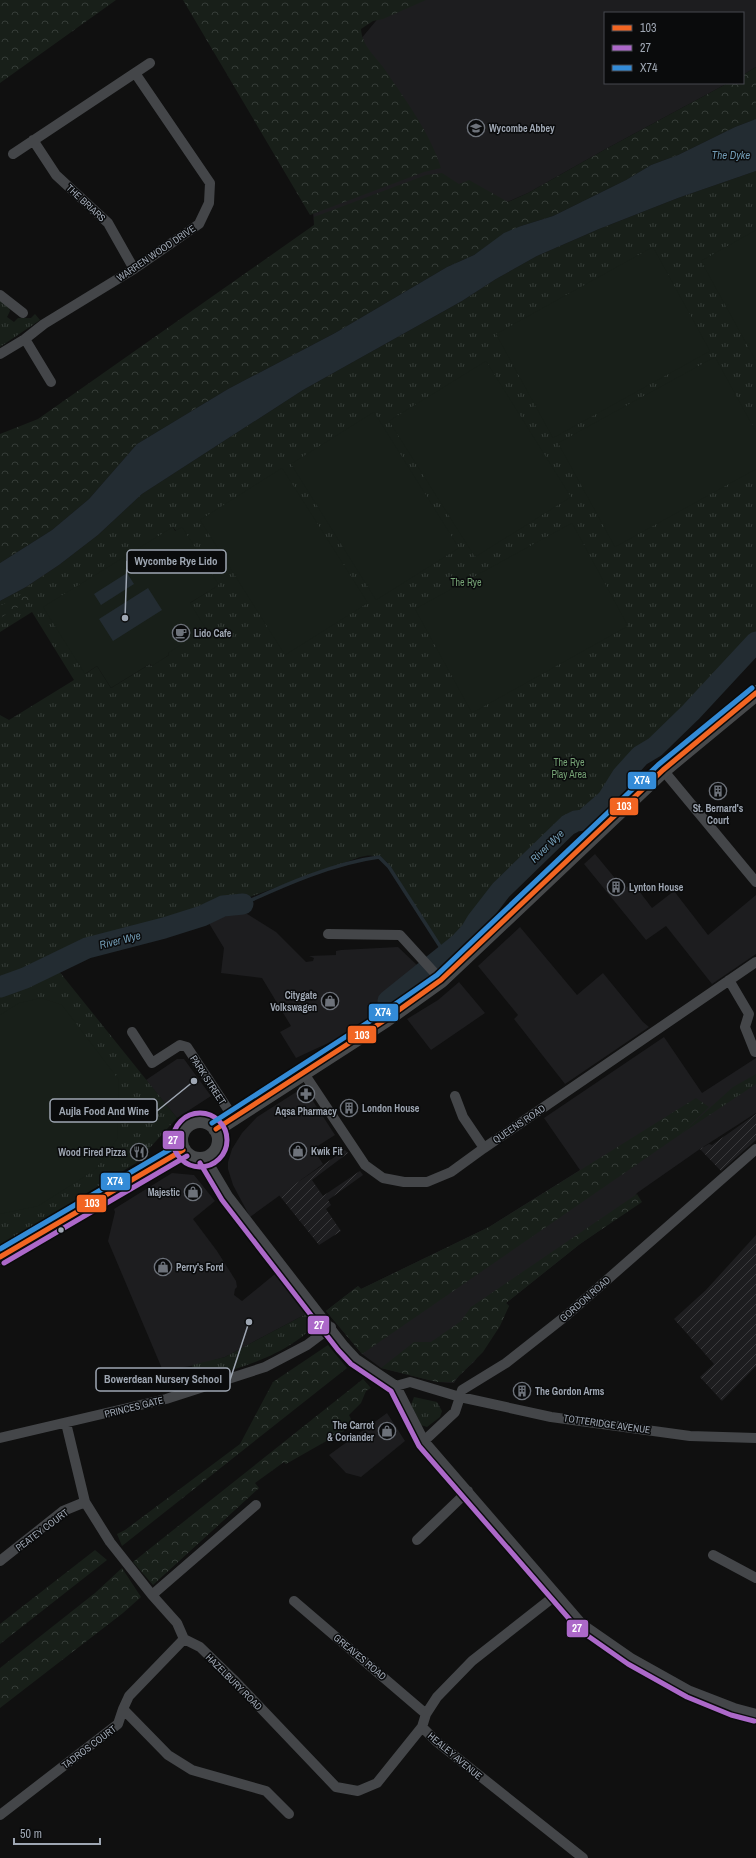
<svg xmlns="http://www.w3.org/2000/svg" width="756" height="1858" font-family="'Archivo Narrow',sans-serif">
<defs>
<pattern id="industrial-furrows" width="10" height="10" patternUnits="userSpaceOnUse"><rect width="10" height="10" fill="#1d1d1f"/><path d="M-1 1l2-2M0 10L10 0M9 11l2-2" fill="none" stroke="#3b3b3d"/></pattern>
<pattern id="grass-tufts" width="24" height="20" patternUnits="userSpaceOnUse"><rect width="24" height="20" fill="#181f19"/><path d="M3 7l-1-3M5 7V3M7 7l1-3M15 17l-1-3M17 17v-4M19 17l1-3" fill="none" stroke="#363d38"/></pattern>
<pattern id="forest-crowns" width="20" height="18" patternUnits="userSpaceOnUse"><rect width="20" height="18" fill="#181f19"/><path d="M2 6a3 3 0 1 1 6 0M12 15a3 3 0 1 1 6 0" fill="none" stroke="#363d38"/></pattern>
</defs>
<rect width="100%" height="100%" fill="#101010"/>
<path fill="#1d1d1f" d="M397,0H756V67L743,75V13H605V83H728L604,150L528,193L489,210L314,225L305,106L390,4Z
M595,854L624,889L633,883L652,908L674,891L708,935L756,895V954L712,984L666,926L646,940L584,864Z
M227,912H244L276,932L306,962L313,961L314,958L309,956L336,955V951L341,950L398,947L418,966L428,978L354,1031L296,1058L280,1032L291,1026L262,978L221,973L224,948L207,920L220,916Z
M520,927L577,995L603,973L643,1022L649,1027L565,1084L514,1019L518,1015L478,966Z
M459,982L485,1013L431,1050L407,1019L438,1000Z
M664,1037L702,1093L756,1058V1113L700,1149L637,1193L623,1214L580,1244L506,1303L509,1306L474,1362L460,1374L454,1383L437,1382L381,1368L362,1354L326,1311L358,1286L361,1289L489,1227L580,1170L544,1118Z
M177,1059H184L211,1096L177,1118L146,1080Z
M304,1087L335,1135L313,1149L323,1164L250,1217L233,1185L228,1169V1162L232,1149L242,1133L257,1117Z
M172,1173L194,1175L215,1201L193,1219L217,1251L236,1281L237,1287L235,1289L234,1295L242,1301L275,1274L306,1314L225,1357L201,1364L163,1371L108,1241L115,1212L114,1209Z
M387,1413L405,1441L361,1477L346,1473L329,1455Z"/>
<path fill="url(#industrial-furrows)" d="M756,1114V1140L721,1171L700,1149L709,1144L712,1145Z
M345,1150L348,1153L312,1180L323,1196L360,1171L363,1175L328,1200L331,1205L326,1209L341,1231L319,1245L279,1195Z
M756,1235V1366L722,1401L700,1377L714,1364L674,1319L706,1290Z"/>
<path fill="url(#grass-tufts)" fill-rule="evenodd" d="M756,171V639L697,702L638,761L610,791L530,857L493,897L480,915L467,929L442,948L387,862C379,855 370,854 360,857L239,901L236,897C223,903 209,904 198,912L75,948L32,970L0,980V715L9,720L74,680L32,612L0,632V601L26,587L59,565L98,535L142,494L303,390L462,301L496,279L537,256L599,229L678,198ZM173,527L218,585L190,603L168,653L169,655L151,666L150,664L111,688L97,666L85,674Z
M0,299L8,305L10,311L7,317L14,322L18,318H31L35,314L40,320L0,347Z
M58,970L177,1118L136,1163L0,1246V996Z
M756,1074V1084L681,1134L733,1087Z
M306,1314C308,1319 311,1326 308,1331C305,1335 300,1338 296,1341C266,1362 231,1370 196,1380L192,1365L225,1357Z
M414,1397L437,1402L442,1411L440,1417L427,1427L421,1425L411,1405Z"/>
<path fill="url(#forest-crowns)" d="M0,0H116L0,83Z
M183,0H426L383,19L373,21L361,29C362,45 374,55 383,67C404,98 430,132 441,168L424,172L310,215Z
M756,67V119L735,127L678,155L651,165L626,180L553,216L521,226L488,245L474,255L447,267L335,333L228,389L137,444L89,499L52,530L0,563V434L38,419L314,225V217L426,175L442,173L459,184L469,180L508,202L528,193L604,150L728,83H743V75Z
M26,592L30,600L0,618V606Z
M696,1098L709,1107L681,1134L362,1354L326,1311L358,1286L361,1289L489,1227Z
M637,1194L642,1202L580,1244L506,1303L509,1306L500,1326L483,1352L453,1382H437L381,1368L414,1342H431L461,1321L471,1307Z
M328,1345L347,1368L122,1546L117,1534L125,1530L240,1444L273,1382Z
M363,1379L371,1388L366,1391L361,1403L349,1415L351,1419L344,1431L286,1464L284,1462L255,1483L259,1488L153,1585L133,1562Z
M95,1550L107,1560L0,1644V1624Z
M122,1568L141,1597L123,1613L0,1708V1668L95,1593Z"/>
<path fill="#181f19" d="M756,230V361L701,261Z
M653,247L710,351L553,438L496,334Z
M715,357L756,432V469L615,547L558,443Z
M486,361L571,497L475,557L389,421Z
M374,412L459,548L376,600L291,464Z
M282,468L368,603L285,655L200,520Z
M572,523L628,626L472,713L415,609Z
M173,527L175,531L182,527L219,585L190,603L206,629L168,653L169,655L152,666L150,664L111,688L97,666L85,674L43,607Z
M41,998L62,1005L119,1080L117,1139L95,1170L38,1206L0,1214V1015L19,1003Z"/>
<path fill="#232c32" d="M756,119V171L678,198L599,229L537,256L496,279L462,301L303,390L142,494L98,535L59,565L26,587L0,601V563L52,530L89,499L137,444L228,389L335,333L447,267L474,255L504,233L521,226L553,216L626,180L651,165L678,155L735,127Z
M127,573L134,584L101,605L94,594Z
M148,588L162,610L113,641L99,619Z"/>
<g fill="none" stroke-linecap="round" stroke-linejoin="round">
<path stroke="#232c32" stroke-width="3.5" d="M243,904C284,885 334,863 379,857L389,867L445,954"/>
<path stroke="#232c32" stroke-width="21" d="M0,987L25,978L87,948L164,928L202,916L223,906L243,904
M388,1001L459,944L471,931L477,921L501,890L568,825L576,821L584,820L607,800L622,776L640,756L655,747L691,712L756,642"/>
<path stroke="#444649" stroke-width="10" d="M33,140L56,175L108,223L134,269
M13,154L150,63
M0,295L23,313
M25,339L51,382
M0,354L25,339L44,324L134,269L199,224L209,203L210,183L135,73
M663,770L756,882
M328,934L400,935L441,980
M729,980L749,1014L745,1027L755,1052
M132,1032L152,1063L180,1045L187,1047L233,1117
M303,1072L365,1165L383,1178L404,1182H427L451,1172L484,1148L756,962
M455,1096L463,1117L484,1148
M206,1159L228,1196L344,1346L356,1359L396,1386L424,1441L582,1624L631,1658L690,1691L734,1708L756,1714
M396,1386L410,1382L460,1397L462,1390L506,1363L567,1315L756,1149
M66,1423L85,1502L110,1542L152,1595
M0,1438L166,1399L265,1367L307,1345L331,1327
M424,1441L455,1412L460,1397L551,1417L690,1436L756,1438
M256,1505L152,1595L177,1623L184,1639L200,1647L233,1679L336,1787L358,1791L377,1783L422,1727
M417,1540L468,1491
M713,1555L756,1578
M0,1561L63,1511L85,1502
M556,1595L472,1661L437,1697L426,1714L422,1727L436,1741L583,1858
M294,1601L426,1714
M123,1709L129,1696L184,1639
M0,1815L118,1724L123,1709L168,1755L192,1770L266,1791L289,1814"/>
<path stroke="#47494b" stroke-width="16" d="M180 1140a20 20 0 1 1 40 0a20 20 0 1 1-40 0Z
M216,1129L385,1020L441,980L663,770L756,693
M0,1257L183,1150"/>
<defs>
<path id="bus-1" d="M216,1129L385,1020L441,980L663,770L756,693
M0,1257L183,1150"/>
<path id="bus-2" d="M173 1140a27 27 0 1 1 54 0a27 27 0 1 1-54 0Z
M200,1163L222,1200L338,1350L351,1364L391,1391L419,1446L578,1629L628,1664L687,1697L731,1715L754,1721
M4,1263L187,1156"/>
<path id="bus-3" d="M212,1123L381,1014L437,975L658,765L752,688
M0,1249L179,1144"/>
</defs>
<use href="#bus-1" stroke="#0a0b0c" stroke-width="8"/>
<use href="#bus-2" stroke="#0a0b0c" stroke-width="8"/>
<use href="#bus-3" stroke="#0a0b0c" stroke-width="8"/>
<use href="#bus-1" stroke="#f26522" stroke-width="5"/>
<use href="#bus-2" stroke="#ac68c9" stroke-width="5"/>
<use href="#bus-3" stroke="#338bd7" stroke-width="5"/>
</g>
<defs>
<symbol id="school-ring" viewBox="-11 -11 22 22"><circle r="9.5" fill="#0a0b0c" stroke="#6d727a" stroke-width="1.5"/><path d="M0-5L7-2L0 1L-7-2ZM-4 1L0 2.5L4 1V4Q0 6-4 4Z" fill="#6d727a"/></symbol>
<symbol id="cafe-ring" viewBox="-11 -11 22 22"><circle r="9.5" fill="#0a0b0c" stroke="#6d727a" stroke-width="1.5"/><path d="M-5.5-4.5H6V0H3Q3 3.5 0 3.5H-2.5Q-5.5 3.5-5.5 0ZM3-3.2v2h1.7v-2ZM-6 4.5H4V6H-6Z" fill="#6d727a"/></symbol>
<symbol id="building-ring" viewBox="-11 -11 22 22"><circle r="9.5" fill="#0a0b0c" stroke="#6d727a" stroke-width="1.5"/><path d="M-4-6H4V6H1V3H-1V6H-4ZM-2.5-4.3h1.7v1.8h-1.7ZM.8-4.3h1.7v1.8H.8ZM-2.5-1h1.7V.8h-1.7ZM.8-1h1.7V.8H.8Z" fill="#6d727a"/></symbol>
<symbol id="shop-ring" viewBox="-11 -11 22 22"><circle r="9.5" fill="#0a0b0c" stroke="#6d727a" stroke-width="1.5"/><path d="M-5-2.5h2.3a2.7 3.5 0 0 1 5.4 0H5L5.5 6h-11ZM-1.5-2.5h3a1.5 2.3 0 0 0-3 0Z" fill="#6d727a"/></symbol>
<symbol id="pharmacy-ring" viewBox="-11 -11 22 22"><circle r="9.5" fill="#0a0b0c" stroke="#6d727a" stroke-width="1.5"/><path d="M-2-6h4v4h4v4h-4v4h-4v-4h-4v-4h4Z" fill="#6d727a"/></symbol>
<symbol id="restaurant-ring" viewBox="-11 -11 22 22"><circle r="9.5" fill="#0a0b0c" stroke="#6d727a" stroke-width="1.5"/><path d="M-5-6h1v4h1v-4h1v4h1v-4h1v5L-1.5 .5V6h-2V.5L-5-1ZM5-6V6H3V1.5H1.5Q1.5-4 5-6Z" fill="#6d727a"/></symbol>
</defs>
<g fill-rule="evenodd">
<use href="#school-ring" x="466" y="118" width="20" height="20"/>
<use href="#cafe-ring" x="171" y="623" width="20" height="20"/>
<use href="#building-ring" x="708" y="781" width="20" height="20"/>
<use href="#building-ring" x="606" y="877" width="20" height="20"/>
<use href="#shop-ring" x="320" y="991" width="20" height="20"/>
<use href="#pharmacy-ring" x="296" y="1084" width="20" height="20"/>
<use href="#building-ring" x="339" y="1098" width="20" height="20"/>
<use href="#shop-ring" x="288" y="1141" width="20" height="20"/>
<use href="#restaurant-ring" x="129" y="1142" width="20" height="20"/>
<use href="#shop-ring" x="183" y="1182" width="20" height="20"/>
<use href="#shop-ring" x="153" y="1257" width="20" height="20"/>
<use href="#building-ring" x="512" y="1381" width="20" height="20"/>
<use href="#shop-ring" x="377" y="1421" width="20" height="20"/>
</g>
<circle fill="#9fa7b3" stroke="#0a0b0c" stroke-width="1.5" cx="61" cy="1230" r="3.5"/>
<g text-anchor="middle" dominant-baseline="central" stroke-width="3" stroke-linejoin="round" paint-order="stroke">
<g font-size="10" font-weight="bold" fill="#9fa7b3" stroke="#0a0b0c" text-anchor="start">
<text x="489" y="128">Wycombe Abbey</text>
<text x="194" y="633">Lido Cafe</text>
<text x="718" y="808" text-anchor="middle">St. Bernard's<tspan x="718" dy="12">Court</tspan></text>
<text x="629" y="887">Lynton House</text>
<text x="317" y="995" text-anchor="end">Citygate<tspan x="317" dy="12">Volkswagen</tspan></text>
<text x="362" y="1108">London House</text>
<text x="306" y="1111" text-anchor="middle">Aqsa Pharmacy</text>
<text x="311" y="1151">Kwik Fit</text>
<text x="126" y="1152" text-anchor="end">Wood Fired Pizza</text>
<text x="180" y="1192" text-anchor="end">Majestic</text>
<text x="176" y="1267">Perry's Ford</text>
<text x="535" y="1391">The Gordon Arms</text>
<text x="374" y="1425" text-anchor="end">The Carrot<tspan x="374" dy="12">&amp; Coriander</tspan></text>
</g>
<g font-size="10" fill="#9fa7b3" stroke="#0a0b0c">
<text transform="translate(86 203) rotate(43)">THE BRIARS</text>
<text transform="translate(156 253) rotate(-34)">WARREN WOOD DRIVE</text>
<text transform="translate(208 1080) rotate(57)">PARK STREET</text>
<text transform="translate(519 1124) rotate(-34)">QUEENS ROAD</text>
<text transform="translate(585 1299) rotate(-41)">GORDON ROAD</text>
<text transform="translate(134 1407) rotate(-14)">PRINCES GATE</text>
<text transform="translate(607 1424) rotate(8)">TOTTERIDGE AVENUE</text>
<text transform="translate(42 1530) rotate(-37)">PEATEY COURT</text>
<text transform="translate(360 1657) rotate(40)">GREAVES ROAD</text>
<text transform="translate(234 1682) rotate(45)">HAZELBURY ROAD</text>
<text transform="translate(89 1747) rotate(-37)">TADROS COURT</text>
<text transform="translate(455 1756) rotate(40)">HEALEY AVENUE</text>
</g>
<g font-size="10" fill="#74a174" stroke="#0a0b0c">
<text x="466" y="582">The Rye</text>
<text x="569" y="762">The Rye<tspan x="569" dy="12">Play Area</tspan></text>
</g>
<g font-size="11" font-style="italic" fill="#719ab3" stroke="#0a0b0c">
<text x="731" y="155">The Dyke</text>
<text transform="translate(547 846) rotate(-44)">River Wye</text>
<text transform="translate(120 940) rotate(-14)">River Wye</text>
</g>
</g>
<path fill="none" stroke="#9fa7b3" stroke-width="1.5" d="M125 618L127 561M194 1081L157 1111M249 1322L230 1380"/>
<g fill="#9fa7b3" stroke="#0a0b0c" stroke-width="1.5">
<circle cx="125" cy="618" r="4"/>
<circle cx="194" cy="1081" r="4"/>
<circle cx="249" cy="1322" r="4"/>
</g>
<g fill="#0a0b0c" stroke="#9fa7b3" stroke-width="1.5">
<rect x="127" y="550" width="99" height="23" rx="4"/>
<rect x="50" y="1099" width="107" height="23" rx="4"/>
<rect x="96" y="1368" width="134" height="23" rx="4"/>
</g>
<g font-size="11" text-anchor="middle" font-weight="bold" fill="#9fa7b3">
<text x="176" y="565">Wycombe Rye Lido</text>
<text x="104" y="1115">Aujla Food And Wine</text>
<text x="163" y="1383">Bowerdean Nursery School</text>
</g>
<g stroke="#0a0b0c" stroke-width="1.5">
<rect x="627" y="771" width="30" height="19" rx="4" fill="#338bd7"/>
<rect x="609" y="797" width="30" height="19" rx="4" fill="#f26522"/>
<rect x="368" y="1003" width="31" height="19" rx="4" fill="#338bd7"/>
<rect x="347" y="1025" width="30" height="19" rx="4" fill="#f26522"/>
<rect x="162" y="1130" width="23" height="20" rx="4" fill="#ac68c9"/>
<rect x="100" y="1172" width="31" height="19" rx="4" fill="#338bd7"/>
<rect x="76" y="1194" width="31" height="19" rx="4" fill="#f26522"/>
<rect x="307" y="1315" width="23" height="20" rx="4" fill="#ac68c9"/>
<rect x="566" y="1619" width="23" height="19" rx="4" fill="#ac68c9"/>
</g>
<g font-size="11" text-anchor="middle" font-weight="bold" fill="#fff">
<text x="642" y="784">X74</text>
<text x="624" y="810">103</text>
<text x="383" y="1016">X74</text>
<text x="362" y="1039">103</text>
<text x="173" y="1144">27</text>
<text x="115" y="1185">X74</text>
<text x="92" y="1207">103</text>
<text x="319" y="1329">27</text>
<text x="577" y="1632">27</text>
</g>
<rect x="604" y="12" width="140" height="72" fill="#0a0b0c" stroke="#46494f"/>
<rect x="612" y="25" width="20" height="6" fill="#f26522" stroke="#46494f"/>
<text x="640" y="32" font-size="12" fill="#9fa7b3">103</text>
<rect x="612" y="45" width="20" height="6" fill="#ac68c9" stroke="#46494f"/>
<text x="640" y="52" font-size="12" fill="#9fa7b3">27</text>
<rect x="612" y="65" width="20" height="6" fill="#338bd7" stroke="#46494f"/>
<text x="640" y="72" font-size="12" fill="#9fa7b3">X74</text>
<path d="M14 1838v6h86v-6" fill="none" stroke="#9fa7b3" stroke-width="2"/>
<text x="20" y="1838" font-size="12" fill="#9fa7b3" stroke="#0a0b0c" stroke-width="3" paint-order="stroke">50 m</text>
</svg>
